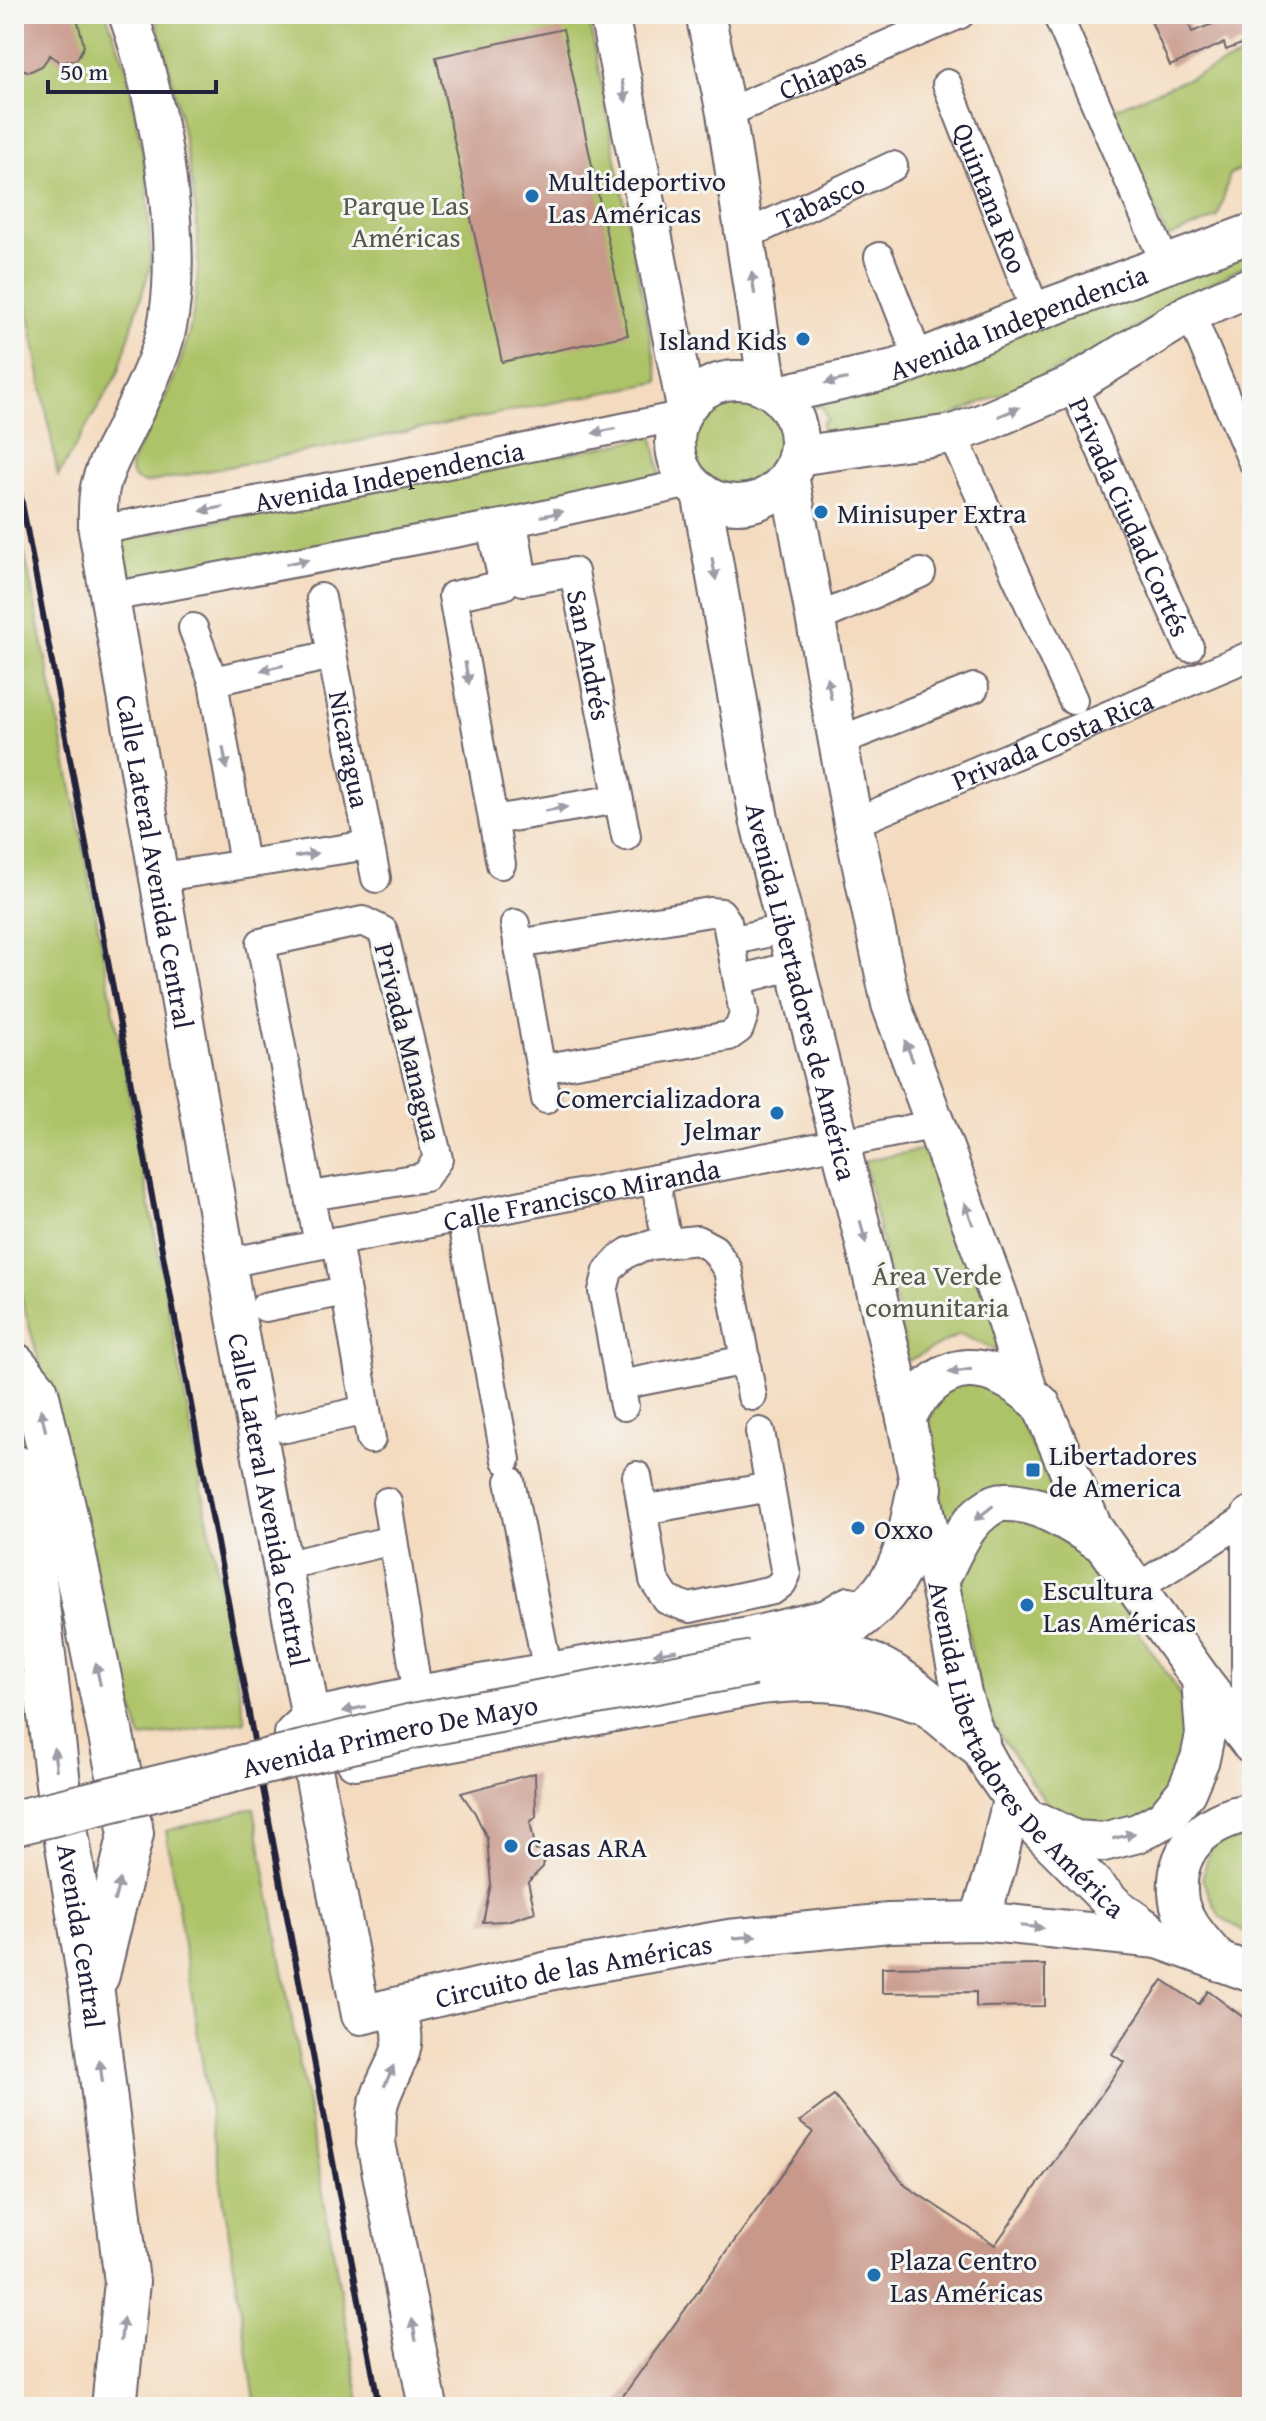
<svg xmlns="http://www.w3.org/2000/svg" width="1266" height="2421" font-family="'Gentium Book Plus',serif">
<rect width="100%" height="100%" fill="#f6f6f2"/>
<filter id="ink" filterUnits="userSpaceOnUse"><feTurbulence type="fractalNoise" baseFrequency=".0125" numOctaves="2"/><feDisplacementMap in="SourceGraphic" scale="16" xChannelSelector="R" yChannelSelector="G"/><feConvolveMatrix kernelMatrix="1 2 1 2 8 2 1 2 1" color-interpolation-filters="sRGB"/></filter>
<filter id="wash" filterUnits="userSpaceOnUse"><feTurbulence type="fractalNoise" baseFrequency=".006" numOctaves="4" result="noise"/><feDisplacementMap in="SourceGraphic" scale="32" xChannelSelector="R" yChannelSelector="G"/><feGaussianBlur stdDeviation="1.8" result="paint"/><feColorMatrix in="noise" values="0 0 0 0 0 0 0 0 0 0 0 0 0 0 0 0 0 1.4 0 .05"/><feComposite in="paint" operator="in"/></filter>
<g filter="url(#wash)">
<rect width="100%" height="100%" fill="#f4dbbf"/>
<path fill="#adc368" stroke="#687252" stroke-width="2" d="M14,14H106L126,66L147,176L151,264L118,373L58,476L14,231Z
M154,14H588L659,382L146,483C135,481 132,478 130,467C144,433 166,403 178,368C209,283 199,219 183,133C175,93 167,53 154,14Z
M1252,52V164L1230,174L1218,217L1167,238L1114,109Z
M1252,249V262L1208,285L1095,353L937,422L822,446V422L827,419L822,406L815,407L813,392Z
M690 440a48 48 0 1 1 96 0a48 48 0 1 1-96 0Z
M653,437L662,483L117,588L108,542Z
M14,501L81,834L245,1721L141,1738L24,1307L14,1259Z
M935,1147L1006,1355L960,1334L908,1361L864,1161Z
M945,1374L1000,1380L1085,1553L1172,1681L1202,1736L1168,1809L1103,1839L1047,1804L984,1712L947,1532L925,1401Z
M254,1808L361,2407H256L166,1831Z
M1240,1832H1252V1936L1220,1917L1202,1879L1210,1849Z"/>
<g id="blocks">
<path fill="#c8988a" d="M14,14H76L84,46L77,59L61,63L50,55L42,66L29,72L14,65Z
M1148,14H1185L1192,32L1238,14H1252V40L1226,50L1224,43L1170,66Z
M563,29L628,335L502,362L436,57Z
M535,1773L536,1817L530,1822L536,1851L546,1850L543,1867L528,1882L535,1912L507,1921L483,1922L491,1884L487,1838L475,1813L461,1793Z
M1045,1965V2006L976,2007V1992L882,1993V1967Z
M1163,1980L1199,2004L1208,1991L1252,2024V2407H615L813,2132L799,2122L834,2096L906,2186L995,2245L1124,2062L1112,2054Z"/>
</g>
</g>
<g filter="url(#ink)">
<use href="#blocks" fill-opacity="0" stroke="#6c6369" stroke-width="2"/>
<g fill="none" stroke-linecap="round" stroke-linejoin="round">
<defs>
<g id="street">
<path d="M1057,14L1166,265"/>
<path id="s1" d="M947,84L1036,312"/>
<path id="s2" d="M726,113L960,14"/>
<path id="s3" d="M746,235L893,166"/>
<path d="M879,257L919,360"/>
<path d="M1190,313L1252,460"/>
<path id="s4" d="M1072,385L1189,647"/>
<path d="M952,434L1073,700"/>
<path id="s5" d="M513,522L523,581L574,572L626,836"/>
<path d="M491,526L504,585L453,596L501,864"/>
<path id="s6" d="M98,530L390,476L680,416"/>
<path d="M110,597L513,522L690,483"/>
<path id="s7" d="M321,598L376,878"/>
<path d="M816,619L921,573"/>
<path d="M193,628L213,681L244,864"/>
<path d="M213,681L332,655"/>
<path d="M839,741L974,688"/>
<path d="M494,820L618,799"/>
<path id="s8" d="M853,823L1252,655"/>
<path d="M157,872L175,875L369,845"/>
<path d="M515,924L546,1099"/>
<path d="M731,941L787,928"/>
<path d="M518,944L710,912L721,913L727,922L744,1014L739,1029L729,1036L541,1069"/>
<path d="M738,980L796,965"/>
<path d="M655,1179L667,1242"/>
<path d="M311,1196L425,1177L438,1159L383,931L363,921L261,943L319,1244"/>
<path d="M461,1217L506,1460"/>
<path d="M337,1241L371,1439"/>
<path id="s9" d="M226,1263L937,1124"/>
<path d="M265,1307L345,1291"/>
<path d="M620,1385L746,1360"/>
<path d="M624,1406L603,1291L608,1271L620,1258L629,1252L651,1245L697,1240L714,1249L728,1270L752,1396"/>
<path d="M286,1428L366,1410"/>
<path d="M637,1476L654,1580L667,1600L690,1608L773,1590L782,1583L786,1575L760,1432"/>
<path d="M510,1481L548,1672"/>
<path d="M387,1502L418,1695"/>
<path d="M644,1510L770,1487"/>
<path d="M304,1561L393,1540"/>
<path d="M1136,1589L1252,1515"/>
</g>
<g id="secondary">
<path id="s10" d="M128,14C159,99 190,262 161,349C151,378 137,405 124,432C115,450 104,468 100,488C97,502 98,516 98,530L240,1340L311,1718"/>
<path d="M609,14L686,407"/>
<path d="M705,14L726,113L768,388"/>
<circle cx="737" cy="442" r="62"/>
<path id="s11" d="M778,395L898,368L1036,312L1252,233"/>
<path d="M797,456L952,434L981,424L1072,385L1190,313L1252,286"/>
<path d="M789,475L853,823L891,1004L998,1295L1029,1394"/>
<path id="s12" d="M701,492L759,819L864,1239L906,1418L962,1694L977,1742L992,1769L1024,1815L1116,1907L1161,1940L1252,1973"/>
<path d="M906,1418C942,1352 990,1358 1041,1404L1093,1528L1201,1679L1252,1745"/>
<path d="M1251,1516V1744"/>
<path d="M939,1581C948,1564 956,1542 969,1526C976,1516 992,1502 1004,1502C1039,1500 1074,1526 1102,1543"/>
<path d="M294,1734L311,1718L418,1695L749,1637L827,1619L849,1606"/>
<path d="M355,1760L760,1685C823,1678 855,1682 915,1702"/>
<path id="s13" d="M313,1769L361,2015L553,1970L729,1939L889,1923L979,1921L1158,1939"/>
<path d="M1041,1823L1075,1840L1103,1842L1138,1833L1164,1819L1186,1792L1200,1759L1205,1735L1201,1679"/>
<path d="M979,1921L996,1868L1012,1800"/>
<path d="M1220,1962C1206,1947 1182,1921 1179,1901C1171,1849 1205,1820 1252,1812"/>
<path d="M395,2009C414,2049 392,2062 380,2099C375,2112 377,2129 376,2143L428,2407"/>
</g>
<g id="highway">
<path d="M14,1365L36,1392L69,1532L131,1833L97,1975"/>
<path id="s14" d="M14,1467L29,1536L58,1784L92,1993L127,2282L114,2407"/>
<path d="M791,1659C816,1658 841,1655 865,1663C905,1676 941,1718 977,1742"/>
<path d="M753,1663C806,1652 867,1625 895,1576C910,1551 913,1516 920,1488"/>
</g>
</defs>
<use href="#street" stroke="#6c6369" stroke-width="32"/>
<use href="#secondary" stroke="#6c6369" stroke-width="42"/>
<use href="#highway" stroke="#6c6369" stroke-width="48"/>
<use href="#street" stroke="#fff" stroke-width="28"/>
<use href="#secondary" stroke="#fff" stroke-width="38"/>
<use href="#highway" stroke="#fff" stroke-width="44"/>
<path stroke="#22223b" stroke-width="6" d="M14,460L379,2407"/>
<defs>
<g id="highway-bridge">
<path id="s15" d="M14,1823L413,1726L753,1663"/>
</g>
</defs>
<use href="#highway-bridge" stroke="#6c6369" stroke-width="48" stroke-linecap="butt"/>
<use href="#highway-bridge" stroke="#fff" stroke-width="44"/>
</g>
<defs><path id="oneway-solid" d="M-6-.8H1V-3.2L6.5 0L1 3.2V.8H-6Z" transform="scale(2)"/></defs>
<g fill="#9c9ca7">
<use href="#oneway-solid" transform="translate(624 91) rotate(79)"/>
<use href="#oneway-solid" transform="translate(753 283) rotate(-98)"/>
<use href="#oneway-solid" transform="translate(836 381) rotate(168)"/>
<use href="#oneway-solid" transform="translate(1009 412) rotate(-23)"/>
<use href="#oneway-solid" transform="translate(604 431) rotate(168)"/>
<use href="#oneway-solid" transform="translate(212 509) rotate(169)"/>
<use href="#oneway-solid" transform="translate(552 514) rotate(-12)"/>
<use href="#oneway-solid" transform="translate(297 562) rotate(-11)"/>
<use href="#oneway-solid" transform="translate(714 569) rotate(80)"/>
<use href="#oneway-solid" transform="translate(272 668) rotate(167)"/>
<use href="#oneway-solid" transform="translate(467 673) rotate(80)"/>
<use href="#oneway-solid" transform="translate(829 688) rotate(-101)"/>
<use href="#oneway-solid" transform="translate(225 758) rotate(80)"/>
<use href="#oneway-solid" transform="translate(556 809) rotate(-10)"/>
<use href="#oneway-solid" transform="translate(306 855) rotate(-9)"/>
<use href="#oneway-solid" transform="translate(909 1051) rotate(-111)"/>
<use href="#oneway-solid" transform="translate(969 1214) rotate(-110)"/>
<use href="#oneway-solid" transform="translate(863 1232) rotate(76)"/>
<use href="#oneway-solid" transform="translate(960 1371) rotate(171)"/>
<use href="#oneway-solid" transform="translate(43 1420) rotate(-103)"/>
<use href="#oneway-solid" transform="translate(984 1513) rotate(142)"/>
<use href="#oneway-solid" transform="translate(665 1652) rotate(171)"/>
<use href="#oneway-solid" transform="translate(98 1674) rotate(-102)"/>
<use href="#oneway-solid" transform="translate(354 1709) rotate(168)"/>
<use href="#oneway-solid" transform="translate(55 1759) rotate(-97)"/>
<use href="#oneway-solid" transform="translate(1124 1836) rotate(-14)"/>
<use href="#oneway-solid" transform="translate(117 1890) rotate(-76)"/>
<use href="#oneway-solid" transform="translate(1032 1927) rotate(6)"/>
<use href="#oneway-solid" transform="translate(745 1937) rotate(-5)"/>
<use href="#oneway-solid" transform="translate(101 2071) rotate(-97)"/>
<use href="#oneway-solid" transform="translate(389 2076) rotate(-66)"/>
<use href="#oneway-solid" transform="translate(122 2329) rotate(-84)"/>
<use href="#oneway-solid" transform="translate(414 2330) rotate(-100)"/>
</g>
</g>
<g fill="#1f6fb2" stroke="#f6f6f2" stroke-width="3">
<circle cx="532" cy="196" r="8"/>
<circle cx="803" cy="339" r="8"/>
<circle cx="821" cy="512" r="8"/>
<circle cx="777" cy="1113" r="8"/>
<rect x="1025" y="1462" width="16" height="16" rx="4"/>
<circle cx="858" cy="1528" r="8"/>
<circle cx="1027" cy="1605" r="8"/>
<circle cx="511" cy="1846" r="8"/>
<circle cx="874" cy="2275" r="8"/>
</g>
<g text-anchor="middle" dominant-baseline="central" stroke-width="6" stroke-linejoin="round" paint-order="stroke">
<g font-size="28" fill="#22223b" stroke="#f6f6f2">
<text stroke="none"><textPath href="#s2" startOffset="104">Chiapas</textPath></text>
<text stroke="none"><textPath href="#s1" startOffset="122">Quintana Roo</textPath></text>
<text stroke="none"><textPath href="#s3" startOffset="82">Tabasco</textPath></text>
<text stroke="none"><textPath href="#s11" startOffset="252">Avenida Independencia</textPath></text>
<text stroke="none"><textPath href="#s6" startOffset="296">Avenida Independencia</textPath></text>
<text stroke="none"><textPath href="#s4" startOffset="144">Privada Ciudad Cortés</textPath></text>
<text stroke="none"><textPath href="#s5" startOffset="196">San Andrés</textPath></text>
<text stroke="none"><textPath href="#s8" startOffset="216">Privada Costa Rica</textPath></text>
<text stroke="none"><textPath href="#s7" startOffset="154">Nicaragua</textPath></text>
<text stroke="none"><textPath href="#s10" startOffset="872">Calle Lateral Avenida Central</textPath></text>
<text stroke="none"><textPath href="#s12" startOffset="510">Avenida Libertadores de América</textPath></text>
<text transform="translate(409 1042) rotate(76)">Privada Managua</text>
<text stroke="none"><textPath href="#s9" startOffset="362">Calle Francisco Miranda</textPath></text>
<text stroke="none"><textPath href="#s10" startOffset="1520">Calle Lateral Avenida Central</textPath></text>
<text stroke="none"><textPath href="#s15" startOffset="386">Avenida Primero De Mayo</textPath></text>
<text stroke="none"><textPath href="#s12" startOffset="1310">Avenida Libertadores De América</textPath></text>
<text stroke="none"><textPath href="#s14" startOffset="474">Avenida Central</textPath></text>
<text stroke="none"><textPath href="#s13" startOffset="468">Circuito de las Américas</textPath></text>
</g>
<g font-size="28" fill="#22223b" stroke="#f6f6f2" text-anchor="start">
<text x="548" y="180">Multideportivo<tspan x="548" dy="32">Las Américas</tspan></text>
<text x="787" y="339" text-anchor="end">Island Kids</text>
<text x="837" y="512">Minisuper Extra</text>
<text x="761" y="1097" text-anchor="end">Comercializadora<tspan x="761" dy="32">Jelmar</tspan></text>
<text x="1049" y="1454">Libertadores<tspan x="1049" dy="32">de America</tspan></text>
<text x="874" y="1528">Oxxo</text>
<text x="1043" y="1589">Escultura<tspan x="1043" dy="32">Las Américas</tspan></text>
<text x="527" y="1846">Casas ARA</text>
<text x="890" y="2259">Plaza Centro<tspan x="890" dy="32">Las Américas</tspan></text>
</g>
<g font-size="28" fill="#535a4b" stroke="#f6f6f2">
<text x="406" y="204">Parque Las<tspan x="406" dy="32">Américas</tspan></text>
<text x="937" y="1274">Área Verde<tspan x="937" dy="32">comunitaria</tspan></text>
</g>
</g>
<rect width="1266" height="2421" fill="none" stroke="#f6f6f2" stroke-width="48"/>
<path d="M48 80v12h168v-12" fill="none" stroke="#22223b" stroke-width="4"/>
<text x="60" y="80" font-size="24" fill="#22223b" stroke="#f6f6f2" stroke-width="6" paint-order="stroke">50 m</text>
</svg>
